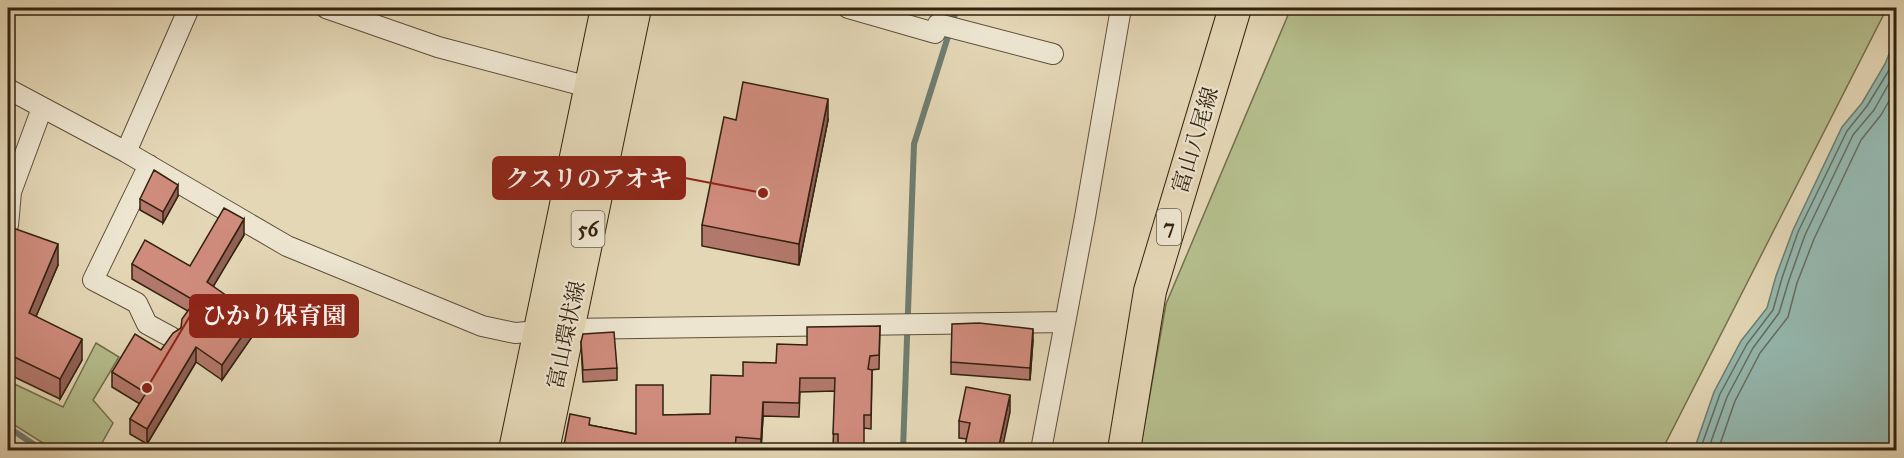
<svg xmlns="http://www.w3.org/2000/svg" width="1904" height="458" font-family="'IM FELL Great Primer','Noto Serif JP',serif">
<rect width="100%" height="100%" fill="#e4d7b6"/>
<filter id="stains"><feTurbulence type="fractalNoise" baseFrequency=".00333" numOctaves="4"/><feColorMatrix values="0 0 0 0 .2 0 0 0 0 .09 0 0 0 0 .02 0 0 0 .5 -.17"/></filter>
<radialGradient id="worn" r=".72"><stop offset=".6" stop-color="#630" stop-opacity="0"/><stop offset="1" stop-color="#630" stop-opacity=".3"/></radialGradient>
<path fill="#b5be8d" stroke="#74704e" stroke-width="1.5" d="M1291,8H1887L1662,450H1140L1166,304Z
M96,343L119,357L93,400L113,423L98,450H54L8,421V381L63,407Z"/>
<path fill="#95b9b1" stroke="#6e7d70" stroke-width="1.5" d="M1896,37V450H1694L1714,392L1741,341L1767,308L1776,276L1793,230L1842,127L1862,103L1885,64Z"/>
<g fill="none" stroke-linecap="round" stroke-linejoin="round">
<path stroke="#646e60" stroke-width="1.5" d="M1700,450L1720,394L1747,344L1773,310L1782,278L1798,232L1847,131L1867,106L1891,67L1896,52
M1708,450L1727,397L1753,348L1779,313L1789,280L1805,235L1853,135L1874,110L1896,71
M1718,450L1735,401L1760,353L1788,317L1797,283L1814,239L1861,140L1881,115L1896,89"/>
<path stroke="#6e7d70" stroke-width="6" d="M8,427L42,450
M903,450L914,144L957,8"/>
<defs>
<path id="street" d="M326,8L438,47L600,90
M848,8L935,33L938,24L1053,54
M8,89L126,152L287,246L482,326L515,333L567,329L1065,322
M126,152L189,8
M149,165L93,280L137,303L147,324L171,337
M8,225L11,192L42,108
M1041,450L1085,217L1121,8"/>
<path id="primary" d="M515,450L607,8
M543,450L635,8
M1124,450L1150,291L1235,8"/>
</defs>
<use href="#street" stroke="#5f4f39" stroke-width="22"/>
<use href="#primary" stroke="#33220f" stroke-width="34"/>
<use href="#street" stroke="#ede5d0" stroke-width="20"/>
<use href="#primary" stroke="#e4d7b6" stroke-width="32"/>
</g>
<path fill="#b2786b" stroke="#33220f" stroke-width="1.5" d="M828,120L799,265L702,246V225Z
M178,196L163,223L140,210V199Z
M244,235L213,286L256,331L222,380L196,362L147,444L130,434V419L140,404L112,387V372L161,350L181,328L188,311L132,279V264L190,266Z
M8,242L58,265L36,316L82,360L60,399L8,374Z
M880,326L879,369L871,370H872L871,429L864,428L838,448L833,447L835,391L800,392L799,417L763,416L761,450H563L590,425L636,434L663,415L710,414L743,376L776,363L807,345Z
M1033,340L1030,380L951,374V362Z
M581,342L617,368V380L583,382Z
M1010,412L967,439L959,438V421Z"/>
<path fill="#916157" stroke="#33220f" stroke-width="1.5" d="M828,99V120L799,265V244Z
M178,185V196L163,223V212Z
M244,219V235L207,297V282Z
M58,244V265L29,333V313Z
M256,316V331L222,380V365Z
M1033,329V340L1030,380V368Z
M82,339V360L60,399V379Z
M196,347V362L147,444V429Z
M1010,395V412L1002,450H998Z
M763,402V416L761,450V439Z"/>
<path fill="#cf8b7c" stroke="#33220f" stroke-width="1.5" d="M743,82L828,99L799,244L702,225L724,117L736,120Z
M154,170L178,185L163,212L140,199Z
M224,208L244,219L207,282L256,316L222,365L196,347L147,429L130,419L146,393L112,372L135,334L161,350L173,333L181,328L182,319L195,301L132,264L145,240L190,266Z
M13,228L58,244L29,313L82,339L60,379L8,354V242Z
M979,323L1033,329L1030,368L951,362L952,324Z
M880,326L879,355L870,356L868,369L872,370L871,415H864V450H838V434H833L835,378H800L799,403L763,402L761,439L736,437L735,450H563L570,414L590,418L589,425L636,434V385H663V415L710,414L711,375L743,376V362L776,363L777,344L807,345V327Z
M614,332L617,368L583,370L581,342L583,334Z
M966,387L1010,395L998,450H964L970,423L959,421Z"/>
<g text-anchor="middle" dominant-baseline="central" stroke-width="4.5" stroke-linejoin="round" paint-order="stroke">
<g fill="#ede5d0" stroke="#6b5c49" stroke-width="1.5">
<rect x="1157" y="209" width="24" height="36" rx="4.5"/>
<rect x="571.5" y="211" width="33" height="36" rx="4.5"/>
</g>
<g font-size="21" font-weight="bold" fill="#33220f">
<text x="1169" y="227">7</text>
<text x="588" y="229">56</text>
</g>
<g font-size="22" fill="#33220f" stroke="#ede5d0">
<text transform="translate(1195 140) rotate(-73)">富山八尾線</text>
<text transform="translate(566 335) rotate(-78)">富山環状線</text>
</g>
</g>
<path fill="none" stroke="#8f2418" stroke-width="2" d="M763 193L685 178M147 388L190 316"/>
<g fill="#8f2418" stroke="#ede5d0" stroke-width="2">
<circle cx="763" cy="193" r="6"/>
<circle cx="147" cy="388" r="6"/>
</g>
<g fill="#8f2418" stroke="#8f2418" stroke-width="2">
<rect x="493" y="157" width="192" height="42" rx="6"/>
<rect x="190" y="295" width="168" height="42" rx="6"/>
</g>
<g font-size="24" text-anchor="middle" font-weight="bold" fill="#fff">
<text x="589" y="187">クスリのアオキ</text>
<text x="274" y="324">ひかり保育園</text>
</g>
<rect width="1904" height="458" fill="none" stroke="#e4d7b6" stroke-width="30"/>
<rect x="9" y="9" width="1886" height="440" fill="none" stroke="#33220f" stroke-width="3"/>
<rect x="15" y="15" width="1874" height="428" fill="none" stroke="#33220f" stroke-width="1.5"/>
<rect width="100%" height="100%" filter="url(#stains)"/>
<rect width="100%" height="100%" fill="url(#worn)"/>
</svg>
